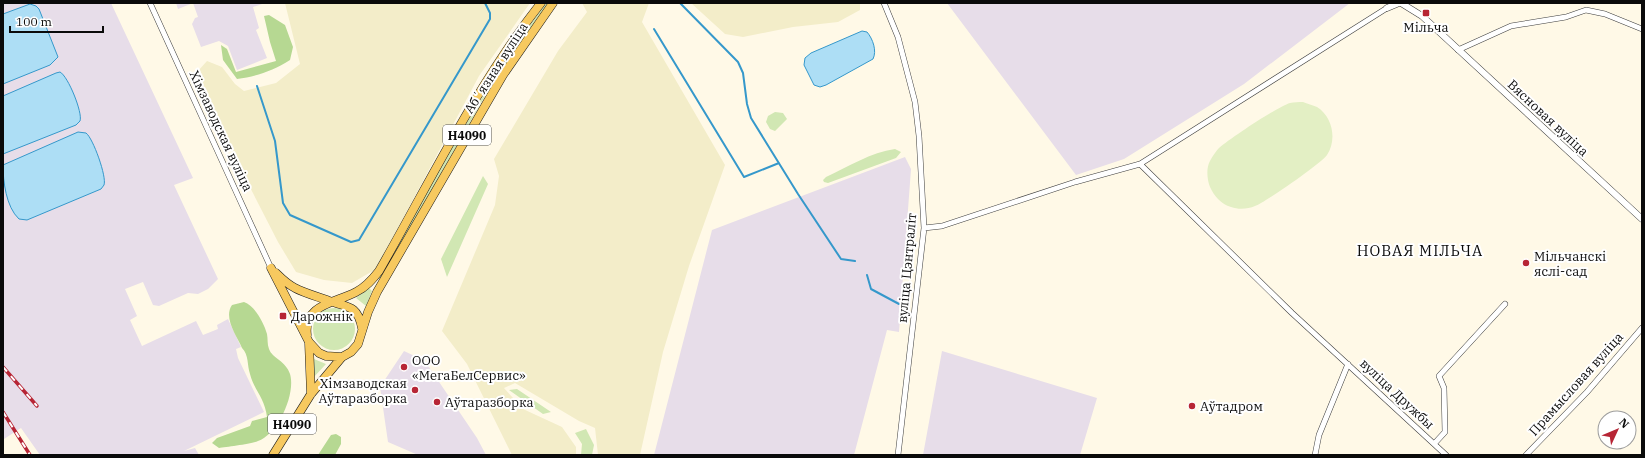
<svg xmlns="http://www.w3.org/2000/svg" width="1645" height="458" font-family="'IBM Plex Serif',serif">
<rect width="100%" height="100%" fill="#fff9e7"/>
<path fill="#e7dde9" d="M3,3H111L193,178L174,185L218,279L208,289L198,294L188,293L159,306L153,305L143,282L125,289L137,316L130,320L142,346L196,321L203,335L218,329L217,325L228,319L241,347L236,349L238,358L264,412L184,451L195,448L199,455H40L21,428L4,439L3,438Z
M176,3H265L253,7L259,28L256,30L267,58L237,70L228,46L219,41L201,47L192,24L195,18L198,17L193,3L178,9Z
M947,3H1350L1244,84L1124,159L1076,175Z
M905,157L911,169L899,332L887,330L854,455H654L712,230Z
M404,351L421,359L429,367L477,438L486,455H418L388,442L380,387Z
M942,351L1097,398L1080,455H923Z"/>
<path fill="#f3edc9" d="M285,3H530L479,76L376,269L352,283L324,280L296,272L278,242L214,117L198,71L207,61L222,67L235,84L244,91L276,83L300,64Z
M582,3H649L642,22L725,165L689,266L663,352L640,455H598L595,428L579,421L515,383L504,388L523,409L562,427L576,447V455H512L467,364L442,331L495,205L499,176L494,159L558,51L587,12Z
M691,3H860V10L838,22L793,27L743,37L725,34Z"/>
<path fill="#d1e7b3" d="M546,3H548L494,80L381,279L378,278C431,184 482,90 546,3Z
M775,112L783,113L787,119L775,131L770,129L766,122L768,116Z
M895,149L901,152L896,158L828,183L824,182L823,180L826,177C848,167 871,152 895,149Z
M483,176L488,184L447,277L441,259Z
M369,288L372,291L366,306L356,298Z
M313 329a21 21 0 1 1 42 0a21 21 0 1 1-42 0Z
M314,359L326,364L313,378Z
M517,389L551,412L543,414L509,390Z
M586,429L594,445L592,455H581L582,444L575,433Z"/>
<path fill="#b6d892" d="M269,15L285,25L293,47L290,60C273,71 257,76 237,79L223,60L221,45L227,49L236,72L276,61L270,42L264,16Z
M244,302C255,306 264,323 267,334C268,339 267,344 269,349C272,358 286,361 290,374C296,394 278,434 258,441C252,444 226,447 219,448L212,443L217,438L250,426L252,421L267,417C265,398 254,390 250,374C247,365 249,355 242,348C237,336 223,318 232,305Z
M336,434L341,437V444L335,455H318L331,435Z"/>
<path fill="#e3efc4" d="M1303,102C1307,104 1313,105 1317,107C1333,117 1337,140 1327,155C1322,163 1264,203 1255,206C1248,209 1239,210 1231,207C1221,204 1214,196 1210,187C1207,179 1206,168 1210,161C1212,157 1216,151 1219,148C1231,138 1277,107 1290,103C1294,102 1299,102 1303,102Z"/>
<path fill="#addef5" stroke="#3598cb" d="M30,4L36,6L39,9L58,57L50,65L3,84V14Z
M862,31L867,32C873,39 877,51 873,59L826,85L820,87L814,85L804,65L805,58L811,53Z
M60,72C68,76 83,113 80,121L76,125L3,154V96L56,73Z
M78,132L86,133C93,138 107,177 104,185L101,189L27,220L19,219C6,207 3,181 3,165Z"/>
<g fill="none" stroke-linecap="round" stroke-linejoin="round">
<path stroke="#3598cb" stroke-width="2" d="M680,3L738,62L743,73L747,104L751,118L798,194L841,259L855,261
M654,29L744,177L779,163
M257,86L275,141L283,203L290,215L351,242L359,240L490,19V13L485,3
M867,275L871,289L899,304"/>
<defs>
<path id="minor" d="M150,3L271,268
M884,3L898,37L915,102L919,136L924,228L898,455
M1458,50L1511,26L1566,17L1586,10L1605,14L1642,29
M1140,164L1292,313L1446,455
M924,228L942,226L1075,182L1140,164L1387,8
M1434,444L1445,432L1444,388L1439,376L1505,304
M1315,455L1319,435L1348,364
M1526,455L1587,392L1642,328"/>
<path id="tertiary" d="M1401,3L1422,16L1642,219
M1387,8L1399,3"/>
<path id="primary" d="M271,268L309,342L319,353L326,356L342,357L351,352L358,344L368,312L377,292L503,75L553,3
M276,273C282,279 287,284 295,288C304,293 322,298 332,302C350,307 358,307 362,328
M307,335C303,304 336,303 356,292C366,287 372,280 379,271C430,182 477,84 541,3
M309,343L311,394
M273,455L311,394L342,357"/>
</defs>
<use href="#minor" stroke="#3d3d3d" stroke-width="6"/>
<use href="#tertiary" stroke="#3d3d3d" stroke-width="7"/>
<use href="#primary" stroke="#1b1b1b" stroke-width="9"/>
<use href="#minor" stroke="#fff" stroke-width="5"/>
<use href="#tertiary" stroke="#fff" stroke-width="6"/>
<use href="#primary" stroke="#f7c95f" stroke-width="8"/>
<defs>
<path id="rail" d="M3,367L37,406
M3,412L30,455"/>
</defs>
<use href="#rail" stroke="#b72535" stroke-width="3.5"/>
<use href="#rail" stroke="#fff" stroke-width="2" stroke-dasharray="6" stroke-linecap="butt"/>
</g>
<g fill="#b72535" stroke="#fff" stroke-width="1.5">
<rect x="1422" y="9" width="8" height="8" rx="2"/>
<circle cx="1526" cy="263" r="4"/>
<rect x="279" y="312" width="8" height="8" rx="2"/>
<circle cx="404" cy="367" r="4"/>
<circle cx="415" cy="390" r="4"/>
<circle cx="437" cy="402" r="4"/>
<circle cx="1192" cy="406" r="4"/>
</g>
<g text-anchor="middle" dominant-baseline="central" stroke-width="4" stroke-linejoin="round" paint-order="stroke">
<g fill="#fff" stroke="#545454" stroke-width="1">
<rect x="443" y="125" width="48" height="20" rx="3"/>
<rect x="268" y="414" width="48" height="20" rx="3"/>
</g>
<g font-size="12" font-weight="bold" fill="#0a0a0a">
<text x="467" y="135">Н4090</text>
<text x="292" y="424">Н4090</text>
</g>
<g font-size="13" fill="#0a0a0a" stroke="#fff" text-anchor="start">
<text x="1426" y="27" text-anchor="middle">Мільча</text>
<text x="1534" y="256">Мільчанскі<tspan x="1534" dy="15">яслі-сад</tspan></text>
<text x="291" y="316">Дарожнік</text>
<text x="412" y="360">ООО<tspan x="412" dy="15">«МегаБелСервис»</tspan></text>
<text x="407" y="383" text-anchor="end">Хімзаводская<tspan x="407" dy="15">Аўтаразборка</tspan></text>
<text x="445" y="402">Аўтаразборка</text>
<text x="1200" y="406">Аўтадром</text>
</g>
<g font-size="13" fill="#0a0a0a" stroke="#fff">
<text transform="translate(496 68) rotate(-57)">Абʼязная вуліца</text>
<text transform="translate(1548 118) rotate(43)">Вясновая вуліца</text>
<text transform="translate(221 131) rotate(65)">Хімзаводская вуліца</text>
<text transform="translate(907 268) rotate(-85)">вуліца Цэнтраліт</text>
<text transform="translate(1576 384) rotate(-48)">Прамысловая вуліца</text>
<text transform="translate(1397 394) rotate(43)">вуліца Дружбы</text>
</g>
<g font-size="15" letter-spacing="1" fill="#0a0a0a" stroke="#fff">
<text x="1420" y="250">НОВАЯ МІЛЬЧА</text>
</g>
</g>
<rect width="1645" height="458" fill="none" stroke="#0a0a0a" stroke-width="8"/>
<g transform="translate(1617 430) rotate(46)"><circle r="19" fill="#ffffff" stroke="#9d9d9d"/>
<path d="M0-3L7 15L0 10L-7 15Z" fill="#b72535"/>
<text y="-6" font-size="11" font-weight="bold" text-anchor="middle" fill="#0a0a0a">N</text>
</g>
<path d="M10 26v6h93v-6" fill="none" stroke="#0a0a0a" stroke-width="2"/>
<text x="16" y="26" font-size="12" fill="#0a0a0a" stroke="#ffffff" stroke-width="3" paint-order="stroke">100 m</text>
</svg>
